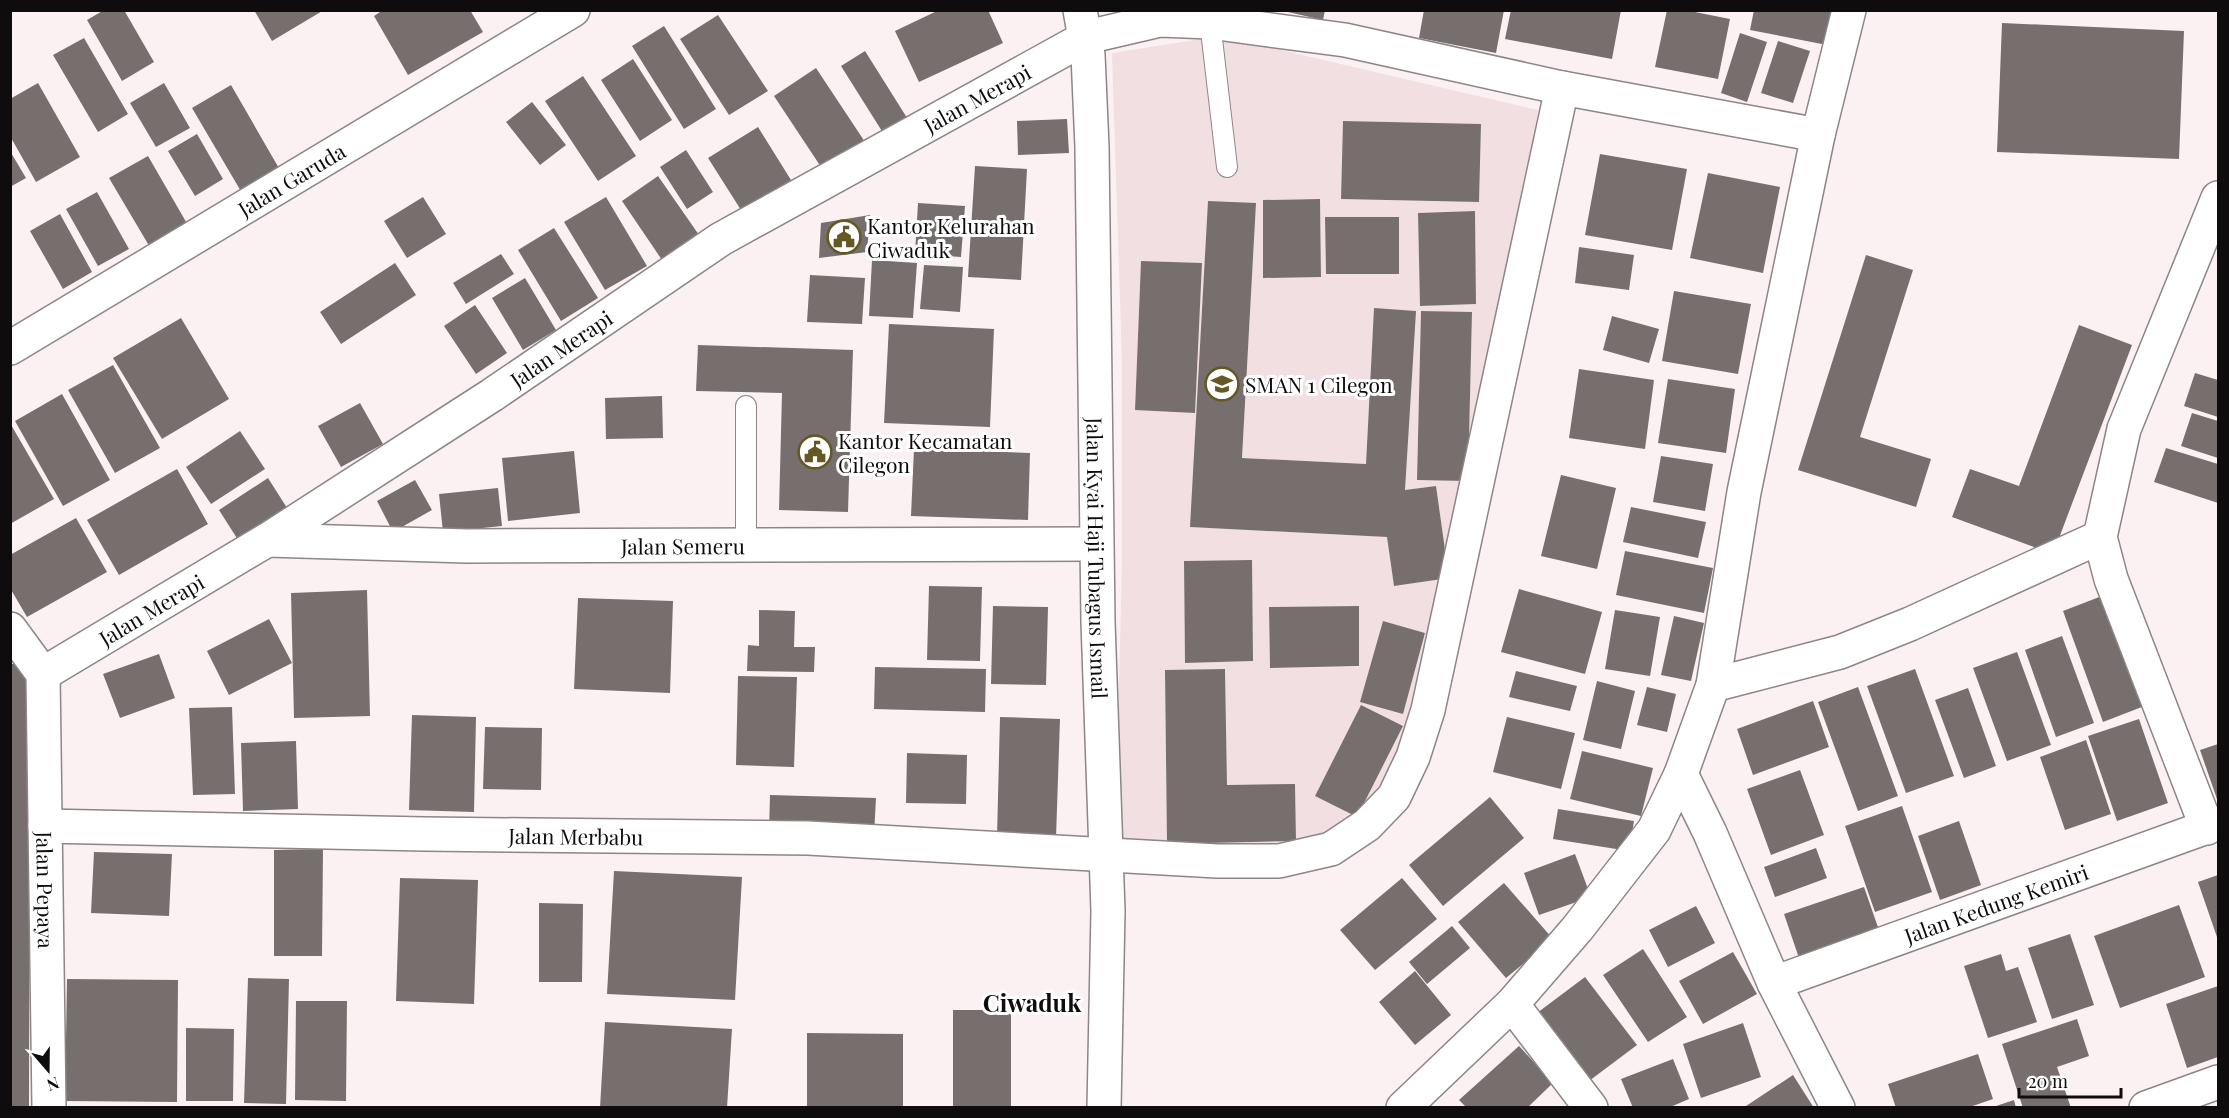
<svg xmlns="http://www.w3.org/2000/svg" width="2229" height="1118" font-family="'Playfair Display',serif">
<rect width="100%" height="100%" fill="#fbf1f3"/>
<path fill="#f1dfe2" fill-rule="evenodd" d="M1221,36L1538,110L1465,517L1417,722L1376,802L1333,841L1265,848H1115L1122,564V361L1112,53ZM1343,121L1481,124L1479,202L1341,199ZM1320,199L1321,277L1263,278V200ZM1208,201L1256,204L1242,458L1366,464L1374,309L1415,311L1405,490L1436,486L1449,578L1394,586L1387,537L1191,527ZM1475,211L1476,304L1420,305L1418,213ZM1325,217H1399V274H1326ZM1141,261L1202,263L1195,412L1135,410ZM1421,311L1472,313L1468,480L1417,479ZM1251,560L1253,661L1185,663L1184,561ZM1358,606L1359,667L1270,668L1269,607ZM1383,621L1425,633L1403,713ZM1225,669L1227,785L1295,784L1296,841L1167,844L1165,671ZM1361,705L1403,726L1356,817L1315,796Z"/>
<path fill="#776f6e" d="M104,10H124L154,62L122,81L87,20Z
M254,10H324L272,41Z
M383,10H470L483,32L408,75L374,16Z
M939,10H988L1003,43L919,82L895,31Z
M1279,10H1325L1323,20Z
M1424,10H1504L1496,53L1419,38Z
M1511,10H1621L1612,59L1505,39Z
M1667,10H1685L1730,19L1718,79L1655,67Z
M1754,10H1834L1827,45L1750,30Z
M718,15L768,91L729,115L680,39Z
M2002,23L2184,31L2179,159L1997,152Z
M664,26L716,109L684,129L632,46Z
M1740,33L1767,42L1747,102L1721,93Z
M84,38L128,114L98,132L53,55Z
M1778,41L1810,51L1793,103L1761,93Z
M865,51L909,121L885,136L841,66Z
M633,59L672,120L640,141L601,80Z
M816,68L867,145L825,173L774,96Z
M583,76L636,156L598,181L545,101Z
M38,83L80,157L36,182L10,136V99Z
M164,83L190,128L156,147L130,103Z
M231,85L280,170L242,193L192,108Z
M532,102L566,145L540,165L506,122Z
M1067,119L1069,153L1018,155L1017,121Z
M1343,121L1481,124L1479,202L1341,199Z
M758,127L791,180L741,210L708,158Z
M197,134L223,179L195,196L168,151Z
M686,150L713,192L687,209L660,167Z
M10,151L26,178L10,187Z
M1600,154L1687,169L1672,250L1585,235Z
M148,156L189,227L151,249L109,178Z
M975,166L1027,169L1021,280L968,277Z
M1708,173L1780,187L1763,273L1690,258Z
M658,176L699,235L662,260L622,201Z
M97,192L129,249L98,266L66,209Z
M423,197L446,234L407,258L384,221Z
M606,197L647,266L605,290L564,222Z
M1320,199L1321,277L1263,278V200Z
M1208,201L1256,203L1242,458L1366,464L1374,308L1416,311L1405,490L1436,486L1449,578L1394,586L1387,537L1190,527Z
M918,203L965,206L961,257L915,254Z
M1475,211L1476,304L1420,306L1418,213Z
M60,214L92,272L63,289L30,231Z
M870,215L867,252L819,258L821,223Z
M1325,217H1399V274H1326Z
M554,228L598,298L561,321L518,250Z
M1579,247L1634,255L1629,290L1575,283Z
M501,254L514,274L466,304L453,283Z
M1866,255L1913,270L1860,437L1931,459L1916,507L1798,470Z
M872,260L917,263L913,318L869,316Z
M1141,261L1202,263L1195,413L1135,410Z
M395,263L416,295L341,344L320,312Z
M924,265L963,267L960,312L920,309Z
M810,275L865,278L862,324L807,322Z
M525,278L556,330L523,350L492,298Z
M1674,291L1751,304L1738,374L1662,361Z
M475,305L507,353L476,374L444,326Z
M1421,311L1472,312L1468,481L1417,480Z
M1612,316L1659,329L1649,363L1603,350Z
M181,318L229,399L162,439L113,358Z
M889,324L994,329L990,427L884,423Z
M2079,325L2132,345L2053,554L1952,517L1970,469L2019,486Z
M698,345L853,350L848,512L779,510L782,393L696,391Z
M113,365L160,448L115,473L68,390Z
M1579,369L1654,380L1645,449L1569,438Z
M2195,373L2218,380V417L2184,406Z
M1668,379L1735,389L1726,453L1658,443Z
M62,394L110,480L63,506L15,421Z
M662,396L663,438L606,439L605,398Z
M360,403L383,444L341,467L318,426Z
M2192,413L2218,421V458L2181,446Z
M10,423L54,499L10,524Z
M240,431L265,469L211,504L186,467Z
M2166,448L2218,464V503L2154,482Z
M914,449L1030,453L1028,520L911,516Z
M574,451L580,513L508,521L502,458Z
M1661,456L1713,464L1705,511L1653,502Z
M177,469L208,524L119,575L87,520Z
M1561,475L1616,488L1597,569L1541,556Z
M268,478L289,511L240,543L219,510Z
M415,480L432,510L393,532L377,501Z
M498,488L502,526L443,532L439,494Z
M1631,507L1706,522L1698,558L1623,542Z
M76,518L107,572L27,617L10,588V555Z
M1625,551L1713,568L1704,613L1616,595Z
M1252,560L1253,661L1185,663L1184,561Z
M929,586L982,587L980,661L927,660Z
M1519,589L1602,612L1585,674L1501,652Z
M367,590L370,716L294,718L291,593Z
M2107,594L2147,705L2103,722L2063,611Z
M578,598L673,601L670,693L574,689Z
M993,606L1048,607L1046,685L991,684Z
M1359,606V666L1270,668L1269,607Z
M759,610L795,611L794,647H815L814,672L747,671L748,645L759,646Z
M1615,610L1660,617L1650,676L1605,669Z
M1674,616L1704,623L1691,681L1661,675Z
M269,619L292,663L229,695L207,651Z
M1383,621L1425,633L1403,714L1360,702Z
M2062,636L2094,723L2056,737L2025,650Z
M2017,652L2051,745L2007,761L1973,668Z
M159,654L175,698L120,718L103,674Z
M10,664H30L29,1108H10Z
M875,667L986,669L985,712L874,709Z
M1225,669L1227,785L1295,784L1296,841L1167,844L1165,670Z
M1915,669L1954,776L1906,793L1867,686Z
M1516,671L1577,686L1570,711L1509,697Z
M738,676L797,677L794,767L736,765Z
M1597,681L1635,691L1621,749L1583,740Z
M1647,687L1676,694L1667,732L1637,725Z
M1858,687L1898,796L1858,811L1818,702Z
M1968,688L1996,766L1964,778L1935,700Z
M1813,701L1829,747L1753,775L1737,729Z
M1361,705L1403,726L1357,817L1315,796Z
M232,707L235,794L193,795L189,708Z
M412,715L476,717L474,812L409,810Z
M1000,717L1060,719L1056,838L997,837Z
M1507,717L1575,733L1561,789L1493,772Z
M2139,719L2168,803L2117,821L2088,736Z
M485,727L542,728L541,790L483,789Z
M2086,740L2111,814L2065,830L2040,757Z
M296,741L298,809L243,811L241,743Z
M2218,744V802L2200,750Z
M1582,751L1653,768L1641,816L1570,799Z
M907,753L967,755L966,804L906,803Z
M1800,770L1824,835L1771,855L1747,789Z
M770,795L876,798L874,835L769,832Z
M1490,797L1524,838L1443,906L1409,865Z
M1902,806L1932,892L1875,912L1845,826Z
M1558,809L1634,821L1629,851L1553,839Z
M1959,821L1981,885L1940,900L1918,836Z
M1816,848L1827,878L1775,897L1764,867Z
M323,849L322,956H274V850Z
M94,852L172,854L169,916L91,913Z
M1575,854L1591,897L1539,915L1524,873Z
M614,871L742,877L735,1000L607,994Z
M2218,875V940L2198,882Z
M400,878L478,880L474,1004L396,1001Z
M1402,878L1437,919L1375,970L1340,930Z
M1504,883L1553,939L1506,978L1458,922Z
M1864,887L1880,933L1800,961L1784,914Z
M539,903L583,904L582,982H539Z
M2179,905L2205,977L2120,1008L2094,936Z
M1696,906L1715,943L1668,967L1649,930Z
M1452,926L1470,948L1427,984L1409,962Z
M2070,934L2094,1005L2052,1019L2028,948Z
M1643,949L1687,1017L1648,1042L1603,975Z
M1733,952L1757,994L1703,1024L1679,981Z
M2001,954L2006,971L2018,967L2037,1022L1988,1038L1964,966Z
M1415,971L1451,1015L1415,1045L1379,1002Z
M1585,977L1637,1045L1589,1081L1537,1013Z
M248,978L289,979L286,1104L244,1103Z
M67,979L178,980L177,1102L65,1101Z
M2218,986V1057L2187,1068L2166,1004Z
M296,1001H347L346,1101L295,1100Z
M953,1010H1011V1108H953Z
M2077,1019L2089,1056L2057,1067L2071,1108H2023L2002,1044Z
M605,1022L732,1029L727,1108H600Z
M1743,1023L1761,1077L1701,1098L1683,1044Z
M186,1028L234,1029L233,1101H186Z
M807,1033L903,1034V1108H807Z
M1519,1046L1553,1083L1527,1108H1467L1459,1100Z
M1978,1054L1993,1099L1967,1108H1896L1888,1084Z
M1673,1059L1689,1099L1668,1108H1633L1621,1079Z
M1793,1075L1814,1108H1743Z
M2014,1100L2016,1108H1993V1107Z"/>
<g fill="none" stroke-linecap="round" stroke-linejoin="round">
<defs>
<path id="lane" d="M1210,22L1227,167
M746,406V546"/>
<g id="street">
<path id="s1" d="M1080,10L1088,55L1092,147L1098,622L1108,911L1104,1108"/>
<path id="s2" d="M10,348L573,10"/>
<path id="s3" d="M267,540L467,546L1096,544"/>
<path d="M10,629L43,674"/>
<path id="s4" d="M43,674L267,540L492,395L721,239L1087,37L1160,20L1210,22L1345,40L1562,88L1818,135"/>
<path id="s5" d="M43,674L49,1108"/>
<path d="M1713,685L1840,652L1910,624L2100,537"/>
<path d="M1681,774L1710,833L1774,983L1838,1108"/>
<path id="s6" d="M45,826L424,834L808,838L1217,861H1279L1331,849L1367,825L1394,797L1413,757L1428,710L1562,88"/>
<path d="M2207,828L2111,579L2100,537L2124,429L2218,198"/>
<path id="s7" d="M1774,983L2218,823"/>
<path d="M1512,1004L1591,1108"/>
<path d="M1403,1108L1512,1004L1577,929L1654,830L1681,774L1713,685L1744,492L1818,135L1849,10"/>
<path d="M2146,1108L2218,1082"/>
</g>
</defs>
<use href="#lane" stroke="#8d8586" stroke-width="22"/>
<use href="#street" stroke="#8d8586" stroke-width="36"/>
<use href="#lane" stroke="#fff" stroke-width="20"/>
<use href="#street" stroke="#fff" stroke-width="33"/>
</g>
<defs>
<symbol id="civic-ring" viewBox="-11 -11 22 22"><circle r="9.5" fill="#fff" stroke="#645825" stroke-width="1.5"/><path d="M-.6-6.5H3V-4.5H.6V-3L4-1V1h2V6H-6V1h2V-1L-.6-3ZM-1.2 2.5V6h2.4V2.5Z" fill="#645825"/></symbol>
<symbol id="school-ring" viewBox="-11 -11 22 22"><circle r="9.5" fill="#fff" stroke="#645825" stroke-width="1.5"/><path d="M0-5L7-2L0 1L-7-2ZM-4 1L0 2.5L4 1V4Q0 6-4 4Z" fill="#645825"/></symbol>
</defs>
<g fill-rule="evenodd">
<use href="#civic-ring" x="825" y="218" width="38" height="38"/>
<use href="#school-ring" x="1203" y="365" width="38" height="38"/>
<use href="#civic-ring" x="796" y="433" width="38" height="38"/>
</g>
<g text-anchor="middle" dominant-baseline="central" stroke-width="6" stroke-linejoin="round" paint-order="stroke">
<g font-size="21" fill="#0f0c0d" stroke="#fff">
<text stroke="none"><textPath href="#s4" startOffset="1098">Jalan Merapi</textPath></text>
<text stroke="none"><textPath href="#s2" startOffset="328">Jalan Garuda</textPath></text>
<text stroke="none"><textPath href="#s4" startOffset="612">Jalan Merapi</textPath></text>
<text stroke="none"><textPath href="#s3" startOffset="416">Jalan Semeru</textPath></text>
<text stroke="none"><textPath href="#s1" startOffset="549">Jalan Kyai Haji Tubagus Ismail</textPath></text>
<text stroke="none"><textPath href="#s4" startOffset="126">Jalan Merapi</textPath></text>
<text stroke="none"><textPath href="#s6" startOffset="531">Jalan Merbabu</textPath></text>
<text stroke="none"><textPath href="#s5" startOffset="216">Jalan Pepaya</textPath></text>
<text stroke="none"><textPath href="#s7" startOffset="236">Jalan Kedung Kemiri</textPath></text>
</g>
<g font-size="21" fill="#0f0c0d" stroke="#fff" text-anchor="start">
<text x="867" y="225">Kantor Kelurahan<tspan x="867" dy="24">Ciwaduk</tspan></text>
<text x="1245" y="384">SMAN 1 Cilegon</text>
<text x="838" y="440">Kantor Kecamatan<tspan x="838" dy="24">Cilegon</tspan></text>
</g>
<g font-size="24" font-weight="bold" fill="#0f0c0d" stroke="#fff">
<text x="1032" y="1002">Ciwaduk</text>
</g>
</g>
<rect width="2229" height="1118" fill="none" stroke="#0f0c0d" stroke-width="24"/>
<g transform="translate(48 1070) rotate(160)" stroke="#ffffff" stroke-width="4.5" paint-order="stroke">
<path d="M0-4.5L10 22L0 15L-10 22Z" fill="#0f0c0d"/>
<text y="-9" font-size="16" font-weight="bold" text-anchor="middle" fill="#0f0c0d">N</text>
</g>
<path d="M2019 1088v9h102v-9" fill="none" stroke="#0f0c0d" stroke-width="3"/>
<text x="2028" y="1088" font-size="18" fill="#0f0c0d" stroke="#ffffff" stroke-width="4.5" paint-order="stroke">20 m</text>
</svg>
